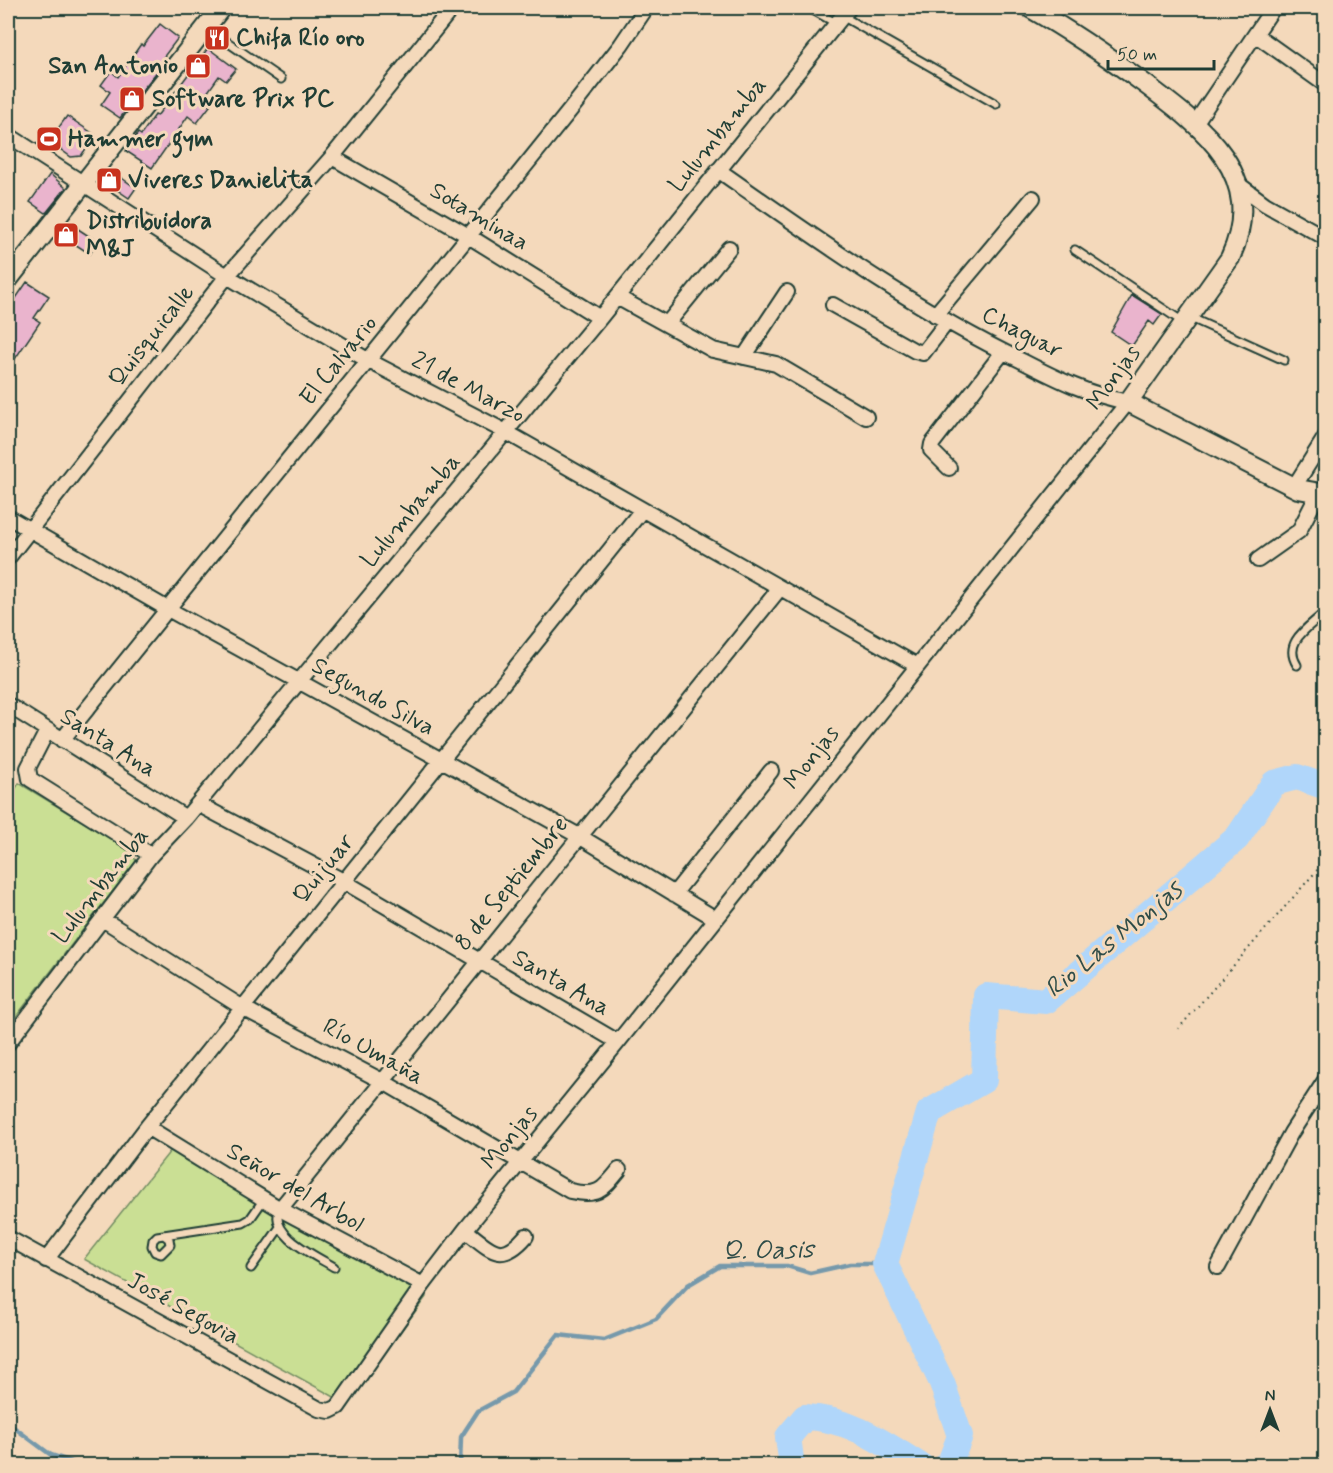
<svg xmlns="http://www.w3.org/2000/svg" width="1333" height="1473" font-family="Mynerve,sans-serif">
<rect width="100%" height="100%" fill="#f4d9bb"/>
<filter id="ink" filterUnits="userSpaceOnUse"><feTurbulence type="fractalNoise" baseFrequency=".0167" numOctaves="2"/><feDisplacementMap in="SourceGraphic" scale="12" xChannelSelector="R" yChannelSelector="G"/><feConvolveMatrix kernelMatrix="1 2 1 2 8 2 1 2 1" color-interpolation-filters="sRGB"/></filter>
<g filter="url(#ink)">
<path fill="#cadf94" stroke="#748e64" stroke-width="1.5" d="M19,783L131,851L136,861L8,1027V801Z
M171,1150L426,1297L347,1404L84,1259Z"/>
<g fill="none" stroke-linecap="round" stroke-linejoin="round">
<path stroke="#7699ab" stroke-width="4.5" d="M8,1423L51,1455L83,1466
M460,1466L461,1437L478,1411L513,1392L558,1335L604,1340L656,1319L688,1285L720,1266H787L810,1273L850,1264H885"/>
<path stroke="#b0d6fa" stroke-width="26" d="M792,1466L788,1437L805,1417C849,1418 884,1443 921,1466
M946,1466L949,1465L960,1436L942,1383L885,1264L929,1112L984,1080L986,996L1046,1001L1237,838L1274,783L1297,777L1326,787"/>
</g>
<path fill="#eab4cd" stroke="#1f3d34" stroke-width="1.5" d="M160,24L178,38L162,59L165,61L163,64L120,118L101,105L110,92L101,85L111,71L118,77L141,44L143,46Z
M208,48L236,69L226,81L219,76L202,100L210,106L197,123L188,116L152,168L126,151L138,133L141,135L155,115L157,116Z
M67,116L95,135L81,156L71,157L49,141Z
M110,170L136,188L129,198L107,183L105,178Z
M50,174L66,188L46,213L30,202Z
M69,223L98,242L90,254L61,235Z
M27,282L49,296L34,318L40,322L15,359L8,353V301L12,304Z
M1132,295L1162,314L1154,325L1149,321L1132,346L1111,332Z"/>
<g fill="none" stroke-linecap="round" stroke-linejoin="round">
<defs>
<path id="lane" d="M809,8L836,23
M842,16L996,104
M207,28L281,79
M1075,250L1183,322
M1191,318L1284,360
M1297,665C1282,641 1310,627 1326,611
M280,1209C267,1234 316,1256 334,1267
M164,1235L169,1239L170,1245L161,1254L155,1252L152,1246L153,1240L157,1236L243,1223L250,1219L264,1199
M251,1268L280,1227"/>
<path id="street" d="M1256,35L1326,85
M1196,122L1273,8
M8,135L227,276L369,361L506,432L916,665
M332,157L467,235L600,318
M1238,184L1265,204L1326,238
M617,297L713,350L776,364L866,417
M833,305L915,351L923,353L947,322
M935,315L1033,198
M667,324L729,248
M744,357L787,292
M949,468L931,450L932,444L1003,352
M1294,487L1326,436
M8,517L166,608L579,836L716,919
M8,558L227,276L332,157L452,8
M1258,560L1299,531L1318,494
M8,705L186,818
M47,731L28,768L30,779L151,855
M62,740L571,109L621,45L646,8
M198,804L343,881L618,1042
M674,894L771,771
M104,920L243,1008L382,1081L570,1191C598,1197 602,1191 619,1170
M8,1043L151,855L186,818L600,318L849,8
M147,1127L280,1209L423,1285
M280,1209L780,588
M465,1230C491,1250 501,1265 526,1236
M8,1238L319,1409L330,1411L338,1407L423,1285L465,1230L618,1042L1128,402C1089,395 1057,379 1022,361C914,309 817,239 718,170
M46,1260L147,1127L642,510
M1218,1267L1291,1133L1326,1079"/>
<path id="secondary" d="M1030,8C1070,31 1107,56 1145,84C1204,128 1268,176 1230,258L1128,402L1298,489L1326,494
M8,280L221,8"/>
</defs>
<use href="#lane" stroke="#1f3d34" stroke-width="11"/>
<use href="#street" stroke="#1f3d34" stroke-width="18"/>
<use href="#secondary" stroke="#1f3d34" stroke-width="22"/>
<path stroke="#1f3d34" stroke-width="2" stroke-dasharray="1.5 4.5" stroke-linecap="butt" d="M1178,1029L1326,860"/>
<use href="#lane" stroke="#f4d9bb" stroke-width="7"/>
<use href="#street" stroke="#f4d9bb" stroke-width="14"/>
<use href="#secondary" stroke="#f4d9bb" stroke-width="18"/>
</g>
</g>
<defs>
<symbol id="restaurant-square" viewBox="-11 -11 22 22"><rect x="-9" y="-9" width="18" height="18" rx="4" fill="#c8321e" stroke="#f4d9bb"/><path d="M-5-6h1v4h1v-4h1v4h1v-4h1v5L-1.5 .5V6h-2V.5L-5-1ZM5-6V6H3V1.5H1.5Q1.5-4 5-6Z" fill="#fff"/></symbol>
<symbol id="shop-square" viewBox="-11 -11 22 22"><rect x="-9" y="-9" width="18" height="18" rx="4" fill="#c8321e" stroke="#f4d9bb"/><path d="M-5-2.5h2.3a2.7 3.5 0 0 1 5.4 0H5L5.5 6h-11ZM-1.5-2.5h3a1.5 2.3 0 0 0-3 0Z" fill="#fff"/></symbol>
<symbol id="stadium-square" viewBox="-11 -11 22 22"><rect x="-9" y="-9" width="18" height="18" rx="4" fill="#c8321e" stroke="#f4d9bb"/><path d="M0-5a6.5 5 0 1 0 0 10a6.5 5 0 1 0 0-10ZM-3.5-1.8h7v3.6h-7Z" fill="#fff"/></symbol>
</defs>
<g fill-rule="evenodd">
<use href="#restaurant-square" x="202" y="23" width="30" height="30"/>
<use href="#shop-square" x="183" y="51" width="30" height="30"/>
<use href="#shop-square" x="117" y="84" width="30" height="30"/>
<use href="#stadium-square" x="34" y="124" width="30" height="30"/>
<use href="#shop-square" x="94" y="165" width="30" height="30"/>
<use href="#shop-square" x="51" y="220" width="30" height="30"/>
</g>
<g text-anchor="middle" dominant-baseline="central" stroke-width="6" stroke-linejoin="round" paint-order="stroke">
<g font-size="24" font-weight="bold" fill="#1f3d34" stroke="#f4d9bb" text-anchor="start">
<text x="236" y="38">Chifa Río oro</text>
<text x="178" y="66" text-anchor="end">San Antonio</text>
<text x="152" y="99">Software Prix PC</text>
<text x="68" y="139">Hammer gym</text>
<text x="128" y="180">Viveres Danielita</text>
<text x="86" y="221">Distribuidora<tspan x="86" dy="28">M&amp;J</tspan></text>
</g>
<g font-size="24" fill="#1f3d34" stroke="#f4d9bb">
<text transform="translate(718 135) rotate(-51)">Lulumbamba</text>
<text transform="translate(479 217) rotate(31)">Sotaminaa</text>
<text transform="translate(1022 333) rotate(27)">Chaguar</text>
<text transform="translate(152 336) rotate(-52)">Quisquicalle</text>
<text transform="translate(339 361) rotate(-51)">El Calvario</text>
<text transform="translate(1114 378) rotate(-54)">Monjas</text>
<text transform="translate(468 388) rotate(28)">21 de Marzo</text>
<text transform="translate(411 511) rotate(-50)">Lulumbamba</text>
<text transform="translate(373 697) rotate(29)">Segundo Silva</text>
<text transform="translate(108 743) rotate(32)">Santa Ana</text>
<text transform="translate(812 758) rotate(-52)">Monjas</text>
<text transform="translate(324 869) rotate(-51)">Quijuar</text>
<text transform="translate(512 884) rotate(-51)">8 de Septiembre</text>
<text transform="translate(101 886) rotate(-52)">Lulumbamba</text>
<text transform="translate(561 983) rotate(30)">Santa Ana</text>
<text transform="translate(373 1052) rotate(29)">Río Umaña</text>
<text transform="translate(510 1138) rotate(-51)">Monjas</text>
<text transform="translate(295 1188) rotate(30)">Señor del Arbol</text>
<text transform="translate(183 1309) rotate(29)">José Segovia</text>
</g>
<g font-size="26" font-style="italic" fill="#2e4c48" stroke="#f4d9bb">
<text transform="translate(1114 940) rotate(-39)">Rio Las Monjas</text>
<text transform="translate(768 1251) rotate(-1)">Q. Oasis</text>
</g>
</g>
<rect width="1333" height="1473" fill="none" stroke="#f4d9bb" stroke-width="30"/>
<rect x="15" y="15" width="1303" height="1443" fill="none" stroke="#1f3d34" stroke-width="2" filter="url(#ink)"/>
<g transform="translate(1270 1410)" stroke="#f4d9bb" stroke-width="4.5" paint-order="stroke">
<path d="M0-4.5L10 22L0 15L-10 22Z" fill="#1f3d34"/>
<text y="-9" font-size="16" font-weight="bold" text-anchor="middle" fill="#1f3d34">N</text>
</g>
<path d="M1108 60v9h106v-9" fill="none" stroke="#1f3d34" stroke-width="3"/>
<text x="1117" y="60" font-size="18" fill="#1f3d34" stroke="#f4d9bb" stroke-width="4.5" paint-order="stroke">50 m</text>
</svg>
